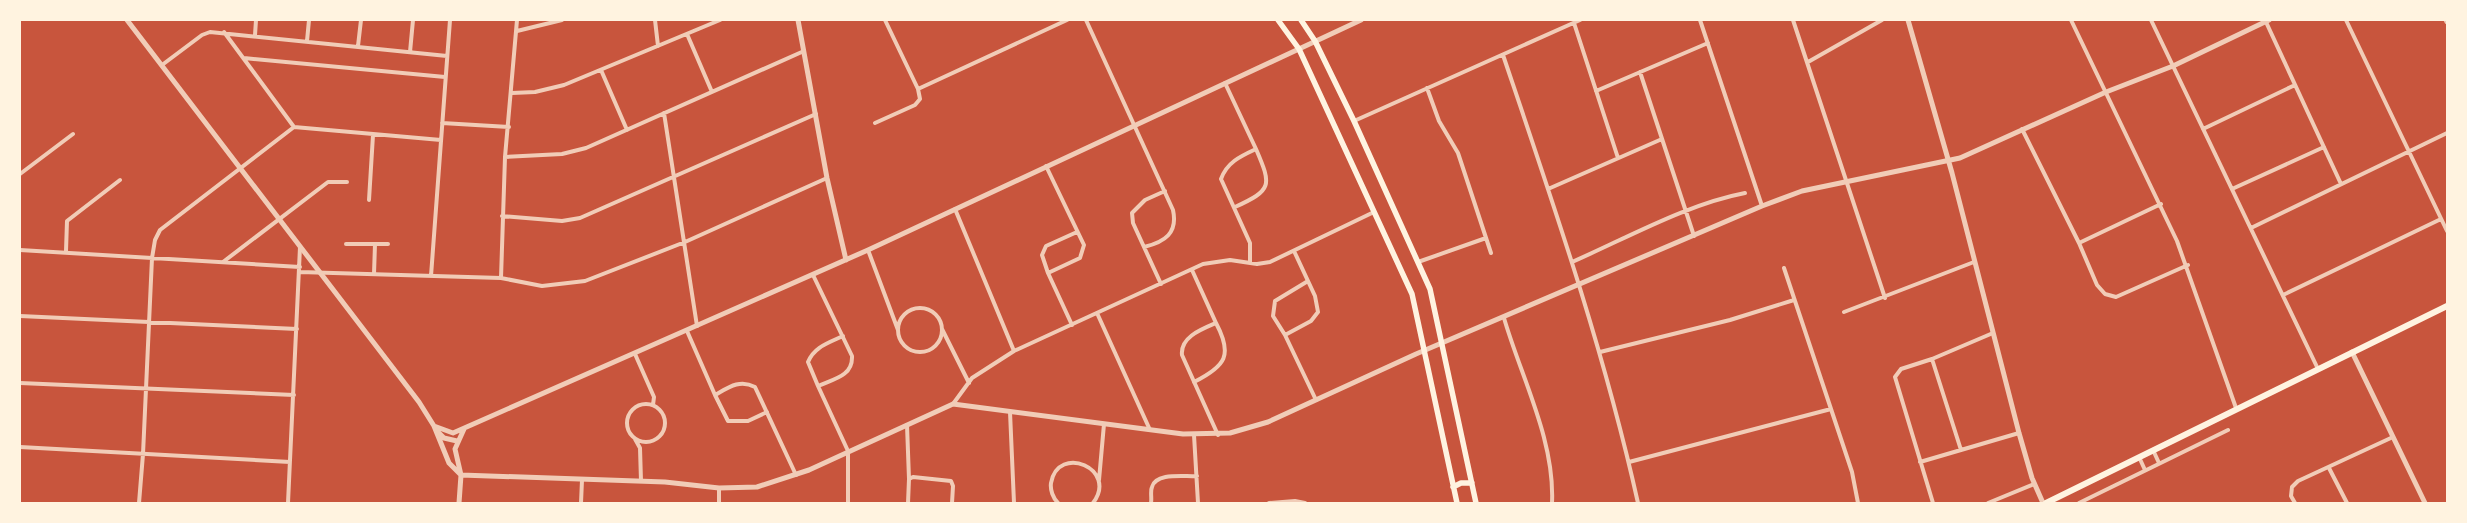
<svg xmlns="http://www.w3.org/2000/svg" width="2467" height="523" font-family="Montserrat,sans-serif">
<rect width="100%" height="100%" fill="#c8553d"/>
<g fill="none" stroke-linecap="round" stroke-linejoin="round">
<path stroke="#f1ccb7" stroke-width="4" d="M655,20L658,46
M1086,20L1173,210C1178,233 1165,242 1144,247L1161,284
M1700,20L1762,206
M1793,20L1885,298
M2071,20L2177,241L2236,408
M2151,20L2318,369
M2346,20L2447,231
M2266,22L2341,184
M1574,23L1618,158
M517,31L562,20
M224,32L294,127
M687,34L712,92
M255,35L256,20
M307,41L309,20
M358,46L361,20
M410,52L413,20
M1503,55C1553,203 1604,350 1638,503
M244,58L445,77
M1808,62L1882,20
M162,65L202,35L210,32L447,56
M601,70L627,130
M1640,72L1694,236
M1225,83L1256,149C1241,156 1227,162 1221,179L1250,243V263
M1427,88L1439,121L1458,153L1491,253
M918,89L1067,20
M1596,91L1708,43
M512,93L535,92L564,85L720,20
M664,113L697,326
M1354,121L1580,20
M442,123L509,127
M875,123L915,105L920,99L918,89L885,20
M2022,129L2079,243L2097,285L2105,294L2116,297L2188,265
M2203,129L2295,85
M505,157L562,154L586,148L804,51
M1046,166L1084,245L1080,258L1048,273L1072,325
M20,174L73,134
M1548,189L1662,139
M2232,189L2324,147
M369,200L373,135
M1235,207C1272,190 1272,186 1256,149
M955,209L1014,351
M502,216L562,221L580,218L816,114
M2251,228L2447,133
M2079,243L2161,204
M346,244H388
M1144,247L1133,223L1132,213L1145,200L1165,191
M20,250L300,267
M868,250L898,330
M66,251L67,221L120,180
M1294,251L1315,296L1318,312L1311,321L1285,335L1316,400
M223,262L328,182H347
M1418,262L1486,238
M1572,262C1627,238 1687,204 1745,193
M1784,268L1852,472L1858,503
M1192,270L1216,323
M300,272L501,278L542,286L585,281L685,242L827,178
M1048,273L1042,255L1046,246L1077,232
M374,274L375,244
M813,275L852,356C853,376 834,379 818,386L848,451V503
M431,276L450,20
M501,278L505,157L517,20
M2283,295L2441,219
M898 330a22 22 0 1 1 44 0a22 22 0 1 1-44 0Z
M1844,312L1974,262
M1097,313L1150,430
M20,316L297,329
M1504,318C1521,377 1555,440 1552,503
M942,329L969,383
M687,331L715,395C729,387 740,379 755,387L796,475
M1285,335L1273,316L1275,301L1308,281
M1600,352L1730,320L1794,300
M635,354L654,397L653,405
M1932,359L1961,450
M1194,382C1226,366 1233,355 1216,323C1202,329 1180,337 1182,355L1218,435
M20,383L294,395
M818,386L808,362C814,347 828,343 843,336
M715,395L728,421H748L767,412
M953,404L972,378L1014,351L1203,264L1230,260L1257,264L1270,262L1374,212
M627 423a19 19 0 1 1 38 0a19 19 0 1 1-38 0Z
M1010,412L1014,503
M907,425L909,479L913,477L951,481L953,486L952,503
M1194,435L1198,503
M635,439L640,448L641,481
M20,447L290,462
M2153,450L2159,463
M2139,457L2145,470
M1629,462L1831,409
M1920,462L2019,433
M2329,468L2347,503
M1099,480L1104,424
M139,503L143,454L152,258L155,240L160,230L294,127L441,140
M288,503L300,247
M581,503L582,480
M719,503V488
M908,503L909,479
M1058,503C1053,498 1050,490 1051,483C1058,443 1119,469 1093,503
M1151,503C1152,498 1150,491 1152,487C1156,472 1185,477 1197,476
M1269,503L1295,501L1305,503
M1933,503L1895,377L1901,369L1932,359L1993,333
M1988,503L2034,484
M2079,503L2228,430
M2295,503L2291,496L2292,487L2298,481L2393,437"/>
<path stroke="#f1ccb7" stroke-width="5" d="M127,20L419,402L434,426L449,463L461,475
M798,20L827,178L846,260
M1908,20L1952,173L2019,433L2032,478L2043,503
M2446,20L2447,22
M2352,352L2425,503
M434,426L453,433L868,250L1361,20
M438,432L444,438L457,441
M461,475L665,482L719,488L757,487L809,470L953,404L1183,434L1230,433L1268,422L1416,354L1762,206L1802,191L1960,158L2106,92L2173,66L2269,20
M459,503L461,475L455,449L464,429"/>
<path stroke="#fff3e0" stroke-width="5.5" d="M1278,20L1299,49L1412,294L1457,503
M1301,20L1315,41L1354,121L1430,289L1476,503
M1453,487L1461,483H1472"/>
<path stroke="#fff3e0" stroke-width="6" d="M2046,503L2447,306"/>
</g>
<rect width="2467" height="523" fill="none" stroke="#fff3e0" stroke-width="42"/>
</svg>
